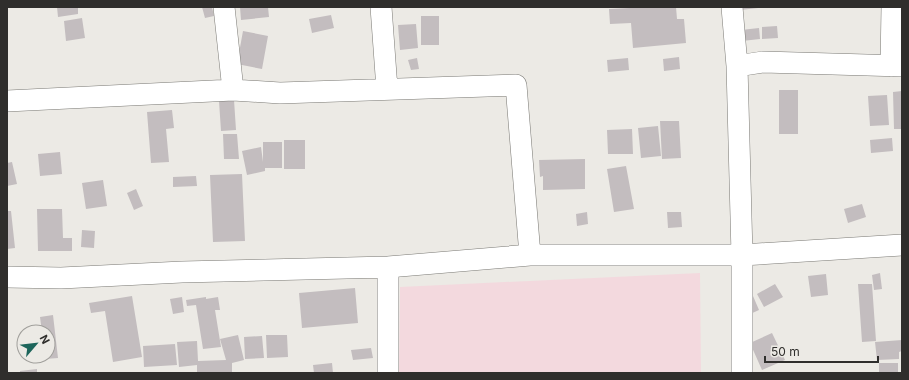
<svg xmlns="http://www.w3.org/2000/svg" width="909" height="380" font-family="Inter,sans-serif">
<rect width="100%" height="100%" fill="#eceae5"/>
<path fill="#f3d9de" d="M700,273L701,373H399L400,287Z"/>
<path fill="#c3bdbf" d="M57,7H78V14L58,17Z
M202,7H212L214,16L205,18Z
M240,7H268L269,17L241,20Z
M650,7H676L677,19H684L686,43L633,48L631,23L610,24L609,9Z
M730,7H758V8L731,11Z
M331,15L334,28L312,33L309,19Z
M421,16H439V45H421Z
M82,18L85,38L66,41L64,21Z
M416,24L418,48L400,50L398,25Z
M777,26L778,38L762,39V27Z
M759,28L760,39L733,42L732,31Z
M243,31L268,36L262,69L237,64Z
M679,57L680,69L664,71L663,59Z
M417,58L419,69L411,70L408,60Z
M628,58L629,70L608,72L607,60Z
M779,90H798V134H779Z
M902,91V129H894L893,92Z
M887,95L889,125L870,126L868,96Z
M234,100L236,130L221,131L219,101Z
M172,110L174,128L166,129L169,162L151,163L147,112Z
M660,121H679L681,158L662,159Z
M658,126L661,156L641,158L638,128Z
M632,129L633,154H608L607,130Z
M223,134H237L239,159H224Z
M892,138L893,151L871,153L870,140Z
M284,140H305V169H284Z
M263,142H282V168H265V171L247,175L242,151L261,147L263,162Z
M60,152L62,174L40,176L38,154Z
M585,159V189L543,190V176L540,177L539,160Z
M12,162L17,184L7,186V163Z
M626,166L634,209L614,212L607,169Z
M242,174L245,241L213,242L210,175Z
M196,176L197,186L173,187V177Z
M103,180L107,206L86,209L82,183Z
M136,189L143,206L134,210L127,193Z
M862,204L866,217L848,223L844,209Z
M37,209H62L63,238H72V251H38Z
M7,211H11L15,248L7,249Z
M587,212L588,224L577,226L576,214Z
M667,212H681L682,227L668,228Z
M82,230L95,231L94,248L81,247Z
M880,273L882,289L874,290L872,275Z
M826,274L828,295L811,297L808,276Z
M775,284L783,297L764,307L757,294Z
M858,284H872L876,341L862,342Z
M355,288L358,323L302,328L299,293Z
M132,296L142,357L113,362L105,311L91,313L89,303Z
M753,296L759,310L748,315L742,302Z
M182,297L184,312L173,314L170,299Z
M206,297V299L218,297L220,310H215L221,347L203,349L196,305L187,306L186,300Z
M53,315L58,358L45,359L44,356H48V332H42L40,317Z
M772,333L785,360L762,370L750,343Z
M238,335L244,360L232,363V373H197V365L179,367L177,342L197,341L198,361L226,360L220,339Z
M266,335H287L288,357L267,358Z
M262,336L264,358L245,359L244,337Z
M902,340V351L899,352V359L877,360L875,342Z
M175,344L177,365L144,367L143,346Z
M371,348L373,358L353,360L351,350Z
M332,363L333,373H314L313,365Z
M879,363H898V373H879Z
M37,369V373H20V371Z"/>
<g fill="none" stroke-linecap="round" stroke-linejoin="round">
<defs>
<path id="minor" d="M224,7L233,90
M381,7L387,89
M732,7L737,66L742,255V373
M737,66L763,62L902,66
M891,66L892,7
M7,101L233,90L280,93L516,85L530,255
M388,267V373
M7,277L61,278L182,272L388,267L530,255H742L902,245"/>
</defs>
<use href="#minor" stroke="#7a7974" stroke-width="22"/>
<use href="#minor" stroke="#fff" stroke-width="21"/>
</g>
<rect width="909" height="380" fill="none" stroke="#2f2e2c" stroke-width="16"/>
<g transform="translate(36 344) rotate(62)"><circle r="19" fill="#eceae5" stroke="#a09f9b"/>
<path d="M0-3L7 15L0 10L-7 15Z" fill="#1d655b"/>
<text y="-6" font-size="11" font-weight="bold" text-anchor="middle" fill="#2f2e2c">N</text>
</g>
<path d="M765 356v6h113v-6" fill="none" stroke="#2f2e2c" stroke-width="2"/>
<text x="771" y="356" font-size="12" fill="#2f2e2c" stroke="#eceae5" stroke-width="3" paint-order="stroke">50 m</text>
</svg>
